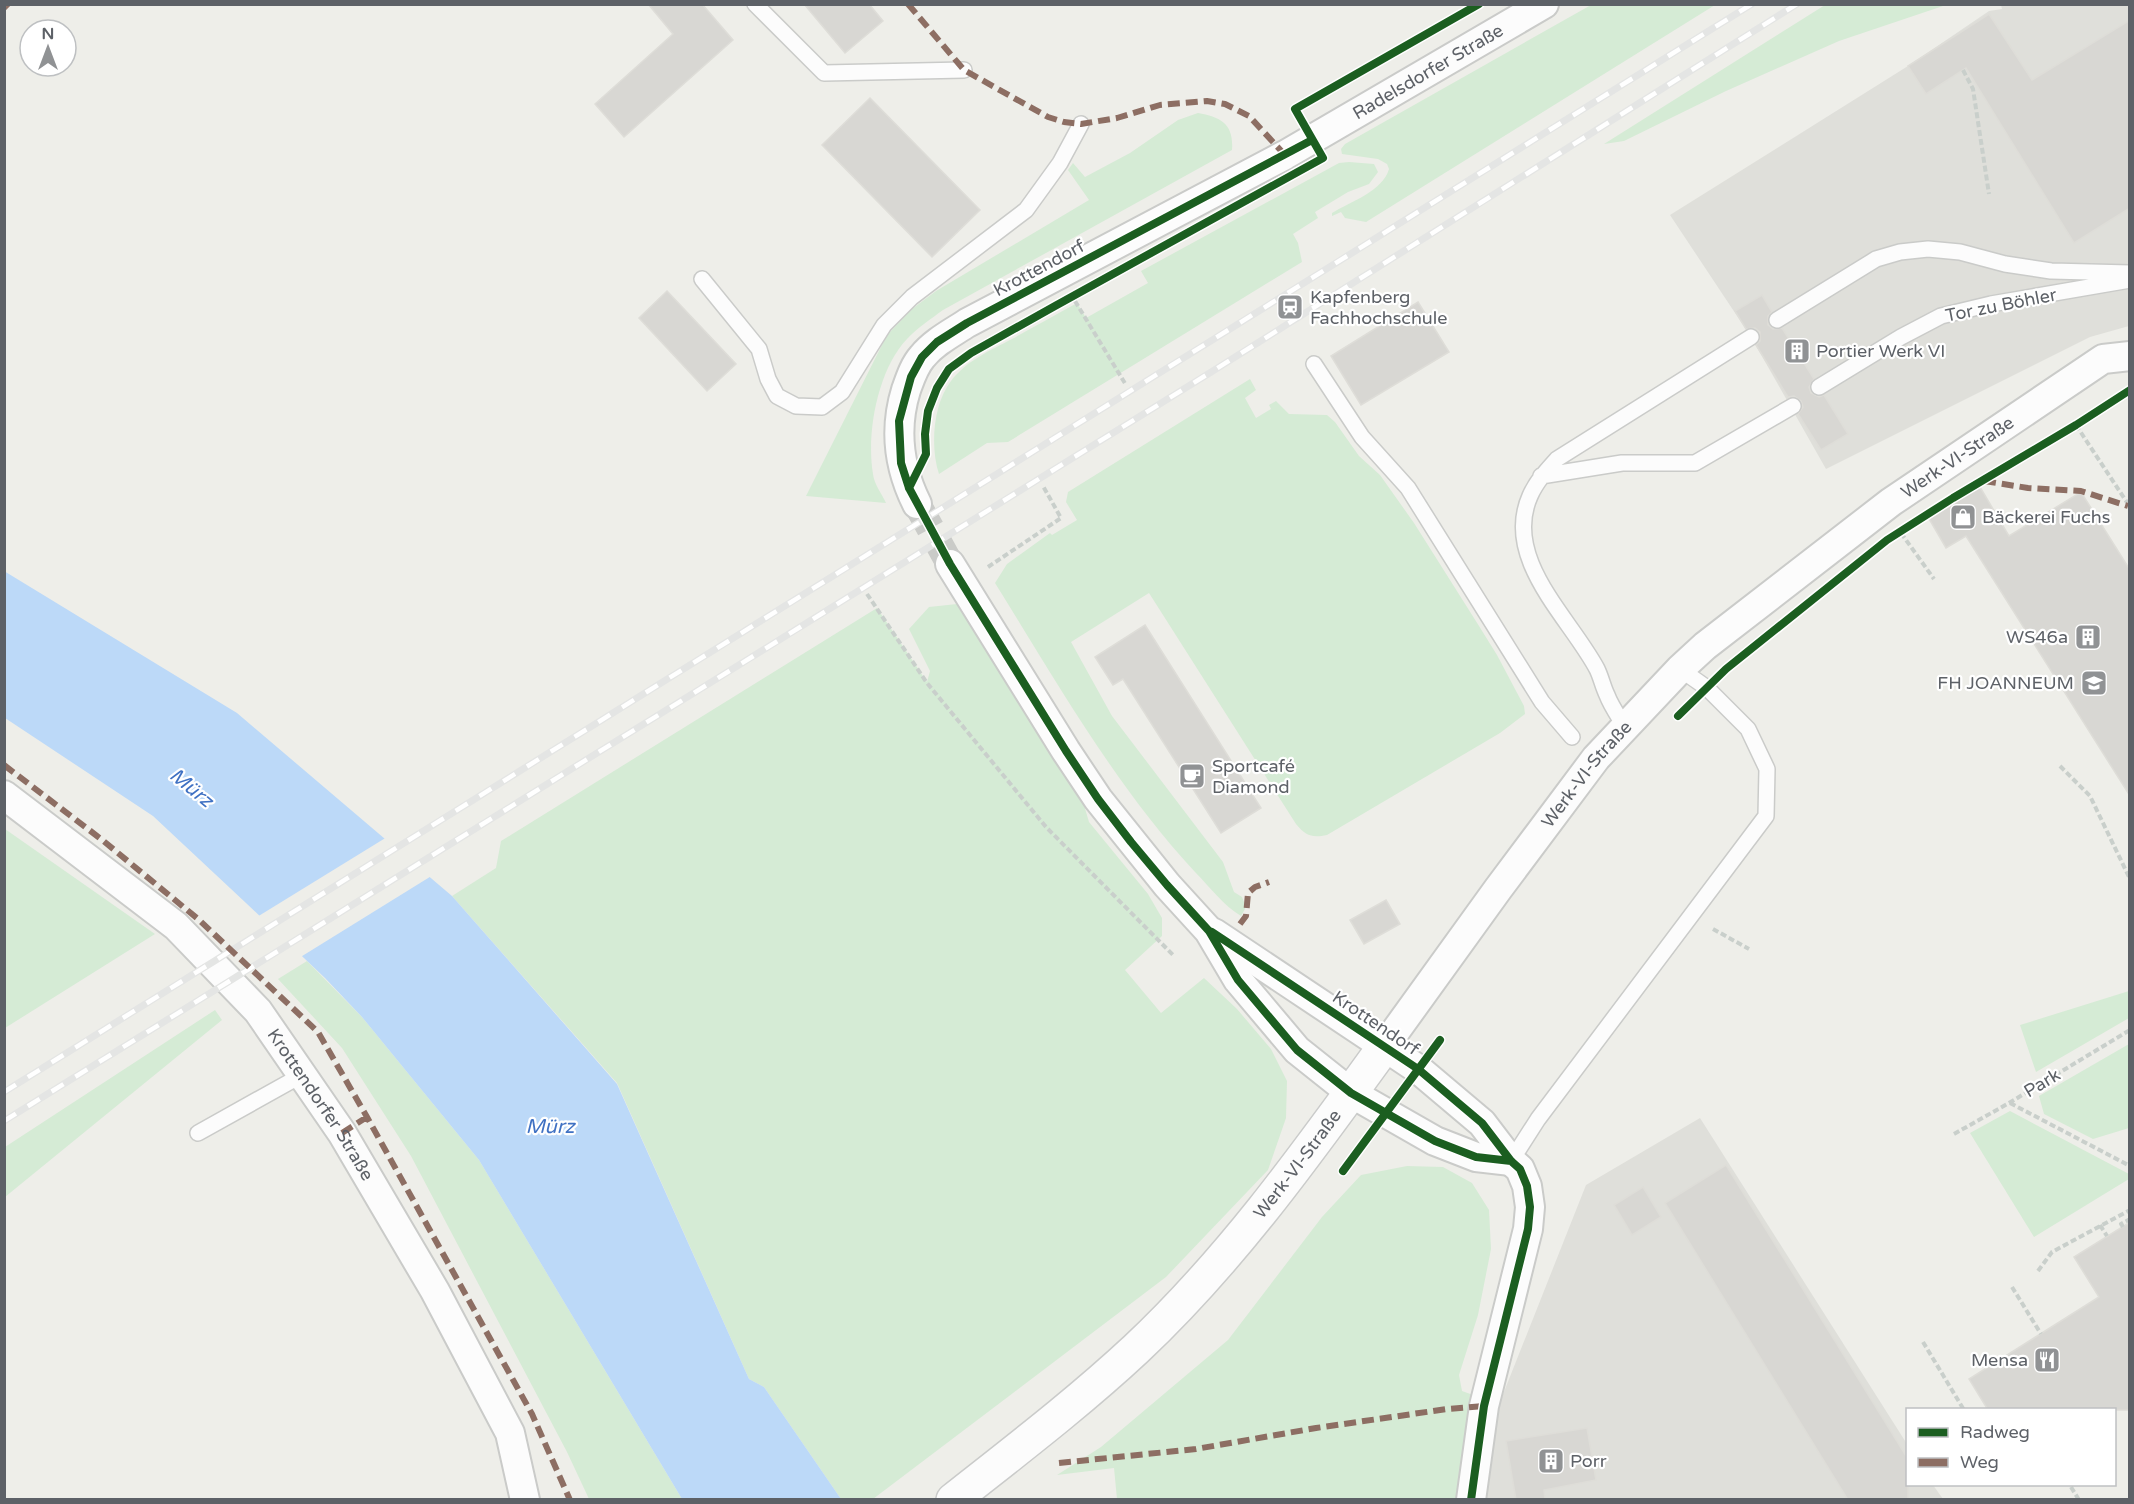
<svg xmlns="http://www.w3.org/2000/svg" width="2134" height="1504" font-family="'Varela Round',sans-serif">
<rect width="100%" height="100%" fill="#eeeee9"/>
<path fill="#dfdfda" d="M2001,5H2129V326L2090,337L1826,469L1751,337L1670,215L1908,66L1989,11L2002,9Z
M1700,1118L1907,1444L1908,1484L1933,1485L1943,1499L1485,1500L1498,1407L1586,1185Z"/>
<path fill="#d5ebd5" d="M1591,5H1715L1366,222L1345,218L1341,212L1332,216V213C1350,202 1383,191 1389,169L1387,164L1378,159L1342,154L1341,149L1345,144Z
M1825,5H1946L1839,41L1726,91L1624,141L1604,144Z
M1198,113C1221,117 1234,124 1232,150L943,310C931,319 918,327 907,339C878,369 866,433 873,474C874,484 882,494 886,503L806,496L887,335L912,309L936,291L1089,200L1068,170L1073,163L1085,177L1130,153L1178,120Z
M1349,162L1374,164L1378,172L1369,184L1348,192L1315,212L1318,218L1293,234L1298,243L1302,262L1008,442L987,443L939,474C930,447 933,404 951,381C966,361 991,350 1012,339C1034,327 1055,315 1077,303L1086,318L1148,283L1141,271L1339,163Z
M1250,379L1256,390L1245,398L1256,418L1271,409L1269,405L1276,401L1289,414L1327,415L1335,422L1359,456L1380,475L1414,523L1479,626L1497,655L1524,706L1525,714L1500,733L1327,835C1312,838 1306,836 1296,824L1149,593L1071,642L1112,716L1223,862L1234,892L1242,897L1244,902L1245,909L1241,916C1224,906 1209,886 1195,872C1116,787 1056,681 995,583L1007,564L1050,533L1052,535L1077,520L1066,502L1068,492Z
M957,604L1010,689L1078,785L1089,822L1148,894L1162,918V936L1125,970L1161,1013L1204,978L1237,1009L1271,1049L1287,1081L1286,1118L1268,1170L1166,1277L873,1499H841L764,1387L749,1379L617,1083L452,896L496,868L501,841L877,608L927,682L930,671L909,629L929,607Z
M5,829L155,934L5,1028Z
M307,961L362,1017L479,1160L682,1499H589L567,1452L411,1156L342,1048L278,979Z
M2129,991V1018L2036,1072L2020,1025Z
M215,1010L222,1020L5,1197V1147Z
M2129,1044V1128L2093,1139L2044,1114L2039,1096Z
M2010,1111L2129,1174V1179L2034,1237L1970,1133Z
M1407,1166L1443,1167L1472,1183L1489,1210L1491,1249L1478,1315L1459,1375L1462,1391L1476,1396L1468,1416L1459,1499H1117L1114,1468L1057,1475L1101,1447L1228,1340L1322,1217L1361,1175Z"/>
<path fill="#bcd9f8" d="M4,571L237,713L452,896L617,1084L749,1379L764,1387L841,1499H682L479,1160L362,1017L325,978L246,903L153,816L5,718Z"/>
<path fill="#eeeee9" d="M387,837L433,875L299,958L257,917Z"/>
<path fill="#d8d7d3" stroke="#deddd8" stroke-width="1.5" d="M648,4H702L733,40L624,137L595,104L673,34Z
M804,4H869L883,21L845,53Z
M1989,14L2032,80L2130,20V208L2074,243L1966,68L1926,94L1908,66Z
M870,98L980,210L932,257L822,145Z
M667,291L736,364L707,391L639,318Z
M1762,295L1772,312L1768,316V325L1773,329L1782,328L1814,379L1809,387L1811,393L1819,397L1824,395L1848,434L1821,450L1798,414L1803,407L1801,401L1794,396L1788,397L1756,345L1760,341V332L1755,328L1746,329L1735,311Z
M1418,302L1449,352L1361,405L1331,356Z
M1980,487L2009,536L2081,492L2130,570V796L1966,536L1946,548L1928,517Z
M1145,625L1261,808L1221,833L1123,679L1113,685L1095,657Z
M1386,900L1400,924L1364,944L1350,920Z
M1726,1165L1908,1459V1500H1848L1665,1203Z
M1643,1187L1661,1217L1632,1235L1614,1205Z
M2130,1222V1410H1988L1969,1379L2099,1297L2074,1257Z
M1587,1428L1596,1480L1544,1490L1545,1500H1516L1506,1441Z"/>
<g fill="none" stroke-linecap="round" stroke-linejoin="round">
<path stroke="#cacbc8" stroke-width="28" stroke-dasharray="28 14" stroke-linecap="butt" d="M917,504L950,564"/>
<defs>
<path id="lane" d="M755,4L824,73L964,70
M702,279L759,349L768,379L777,396L796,406L822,407L842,392L884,325L912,297L1026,210L1060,163L1081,124
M1777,320L1876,259L1900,252L1928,249L1960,252L2005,264L2051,271L2130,273
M1314,364L1362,437L1408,488L1542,702L1572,737
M1819,387L1901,337L1941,316L1991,304L2130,280
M1541,476L1622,463H1695L1793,406
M1625,727C1619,717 1611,706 1607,695C1603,687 1601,677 1597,669C1570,618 1502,559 1530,496C1536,482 1547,470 1557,459L1751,337
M198,1133L302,1075
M1511,1161L1538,1119L1766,816L1767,769L1748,729L1707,688L1680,669"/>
<g id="street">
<path id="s1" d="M917,504C899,468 894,429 906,390C910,379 914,366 922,357C934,342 952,333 967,323L1285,155L1544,4"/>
<path d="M950,564L1066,751L1098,799L1167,885L1209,931L1238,980L1297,1050L1351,1093L1435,1141L1476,1157L1511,1161"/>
<path id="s2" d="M4,795L176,926L258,1011L342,1133L435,1291L510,1433L525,1500"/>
<path d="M1214,933L1418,1069L1482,1123L1511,1161L1520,1169L1527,1186L1530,1207L1528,1229L1484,1406L1471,1500"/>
<path id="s3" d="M1384,1047L1498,889L1596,758L1680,669L1705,646L1891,502L2103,359L2130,356"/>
</g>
<g id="secondary">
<path id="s4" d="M953,1500C1015,1451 1078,1403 1136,1349C1231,1260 1308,1152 1384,1047"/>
</g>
</defs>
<use href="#lane" stroke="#cacbc9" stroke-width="18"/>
<use href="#street" stroke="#cacbc9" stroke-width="32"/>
<use href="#secondary" stroke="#cacbca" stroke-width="36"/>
<path stroke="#c9cfcb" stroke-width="4" stroke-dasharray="6 3" stroke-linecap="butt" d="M1963,70L1973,89L1989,194
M1075,301L1126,385
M2076,425L2130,507
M1901,533L1934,579
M988,567L1061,518L1043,486
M867,594L927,683L1046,827L1174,956
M2060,766L2090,796L2130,879
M1713,929L1749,949
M2010,1103L2130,1166
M1954,1134L2009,1103L2130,1030
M2100,1225L2107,1236
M2123,1227L2121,1224L2130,1219
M2038,1271L2052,1252L2130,1210
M2012,1287L2041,1334
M1923,1342L1964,1410
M2071,1487L2079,1500"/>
<use href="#lane" stroke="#fcfcfc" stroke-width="15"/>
<use href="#street" stroke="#fcfcfc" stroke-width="28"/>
<use href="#secondary" stroke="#fcfcfc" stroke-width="33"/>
<defs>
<path id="rail" d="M4,1092L1752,4
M4,1121L1208,374L1797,4"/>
</defs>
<use href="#rail" stroke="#e4e5e4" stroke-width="7"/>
<use href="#rail" stroke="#fff" stroke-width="4.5" stroke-dasharray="14" stroke-linecap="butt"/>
<path stroke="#8d6e63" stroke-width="6" stroke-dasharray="12 6" stroke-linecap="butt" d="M908,4L964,70L1048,117L1064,122L1081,124L1117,118L1160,105L1207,101L1225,104L1249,116L1285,155
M4,8L8,4
M1984,481L2028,488L2081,491L2128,506
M4,765L101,839L198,919L318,1032L367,1117L532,1414L570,1500
M1240,924L1246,916L1248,893L1255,887L1269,882
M342,1133L367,1117
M1059,1463L1196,1449L1316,1428L1447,1409L1484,1406"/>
<defs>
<path id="cycleway" d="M1312,140L967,323L937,342L922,357L911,377L899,421L901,463L909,488L950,564L1066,751L1098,799L1131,842L1167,885L1209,931L1238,980L1297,1050L1351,1093L1435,1141L1476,1157L1511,1161
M909,488L926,454L925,434L928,411L937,388L949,369L971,353L1055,306L1323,158L1295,109L1479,4
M1678,716L1726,669L1887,540L1953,498L2076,425L2130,390
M1212,932L1418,1069L1482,1123L1511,1161L1520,1169L1527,1186L1530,1207L1528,1229L1484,1406L1471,1500
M1343,1171L1440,1040"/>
</defs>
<use href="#cycleway" stroke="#fff" stroke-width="11"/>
<use href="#cycleway" stroke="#1b5e20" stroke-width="8"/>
</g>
<defs>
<symbol id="station-square" viewBox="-11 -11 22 22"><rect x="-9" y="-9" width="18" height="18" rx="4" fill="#909294" stroke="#fff"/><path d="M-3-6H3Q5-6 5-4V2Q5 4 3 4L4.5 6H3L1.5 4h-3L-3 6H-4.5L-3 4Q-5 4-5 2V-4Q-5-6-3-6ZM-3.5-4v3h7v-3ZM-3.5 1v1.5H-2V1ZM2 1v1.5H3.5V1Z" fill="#fff"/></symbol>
<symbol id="building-square" viewBox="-11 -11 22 22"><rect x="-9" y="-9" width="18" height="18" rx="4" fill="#909294" stroke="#fff"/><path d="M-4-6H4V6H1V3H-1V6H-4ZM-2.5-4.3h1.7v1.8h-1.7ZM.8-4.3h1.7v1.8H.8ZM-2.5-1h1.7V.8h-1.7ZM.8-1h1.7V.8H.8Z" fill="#fff"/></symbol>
<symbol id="shop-square" viewBox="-11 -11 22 22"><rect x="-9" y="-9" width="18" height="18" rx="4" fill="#909294" stroke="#fff"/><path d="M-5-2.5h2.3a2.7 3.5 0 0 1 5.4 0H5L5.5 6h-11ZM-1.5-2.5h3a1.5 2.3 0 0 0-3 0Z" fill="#fff"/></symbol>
<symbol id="university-square" viewBox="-11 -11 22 22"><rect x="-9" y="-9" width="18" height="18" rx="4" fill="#909294" stroke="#fff"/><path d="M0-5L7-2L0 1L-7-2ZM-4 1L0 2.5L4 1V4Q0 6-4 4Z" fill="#fff"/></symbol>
<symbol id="cafe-square" viewBox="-11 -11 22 22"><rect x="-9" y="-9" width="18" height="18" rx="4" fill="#909294" stroke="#fff"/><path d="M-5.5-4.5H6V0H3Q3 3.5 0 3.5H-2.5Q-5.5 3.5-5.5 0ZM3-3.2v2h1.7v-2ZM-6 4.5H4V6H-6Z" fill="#fff"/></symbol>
<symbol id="restaurant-square" viewBox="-11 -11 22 22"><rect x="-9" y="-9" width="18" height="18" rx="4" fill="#909294" stroke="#fff"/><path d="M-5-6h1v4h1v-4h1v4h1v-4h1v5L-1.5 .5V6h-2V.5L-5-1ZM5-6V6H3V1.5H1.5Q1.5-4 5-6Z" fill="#fff"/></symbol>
</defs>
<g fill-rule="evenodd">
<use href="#station-square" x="1275" y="292" width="30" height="30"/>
<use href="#building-square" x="1782" y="336" width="30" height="30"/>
<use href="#shop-square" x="1948" y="502" width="30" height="30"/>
<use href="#building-square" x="2073" y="622" width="30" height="30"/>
<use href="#university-square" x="2079" y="668" width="30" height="30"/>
<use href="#cafe-square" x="1177" y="761" width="30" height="30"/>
<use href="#restaurant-square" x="2032" y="1345" width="30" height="30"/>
<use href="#building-square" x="1536" y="1446" width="30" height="30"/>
</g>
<g text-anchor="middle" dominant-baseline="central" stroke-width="4.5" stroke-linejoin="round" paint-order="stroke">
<g font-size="18" fill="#5d6167" stroke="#fff">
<text stroke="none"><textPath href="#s1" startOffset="736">Radelsdorfer Straße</textPath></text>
<text transform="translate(1039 268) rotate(-28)">Krottendorf</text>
<text transform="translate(2001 305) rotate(-11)">Tor zu Böhler</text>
<text stroke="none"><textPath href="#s3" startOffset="830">Werk-VI-Straße</textPath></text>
<text stroke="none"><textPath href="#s3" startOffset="340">Werk-VI-Straße</textPath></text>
<text transform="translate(1376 1023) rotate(34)">Krottendorf</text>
<text transform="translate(2042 1083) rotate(-31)">Park</text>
<text stroke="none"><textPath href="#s2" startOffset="447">Krottendorfer Straße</textPath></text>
<text stroke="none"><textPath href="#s4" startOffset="483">Werk-VI-Straße</textPath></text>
</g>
<g font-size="18" fill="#5d6167" stroke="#fff" text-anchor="start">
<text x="1310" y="297">Kapfenberg<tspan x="1310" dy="21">Fachhochschule</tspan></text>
<text x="1816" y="351">Portier Werk VI</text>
<text x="1982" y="517">Bäckerei Fuchs</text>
<text x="2068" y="637" text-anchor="end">WS46a</text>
<text x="2074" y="683" text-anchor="end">FH JOANNEUM</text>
<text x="1212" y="766">Sportcafé<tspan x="1212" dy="21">Diamond</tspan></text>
<text x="2028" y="1360" text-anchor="end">Mensa</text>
<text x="1570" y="1461">Porr</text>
</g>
<g font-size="20" font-style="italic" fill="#3f71c3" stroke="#fff">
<text transform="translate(191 788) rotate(39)">Mürz</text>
<text x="550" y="1127">Mürz</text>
</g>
</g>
<rect width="2134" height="1504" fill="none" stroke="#5d6167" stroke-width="12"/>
<rect x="1906" y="1408" width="210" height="78" fill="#ffffff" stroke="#bec0c2" stroke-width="1.5"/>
<rect x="1918" y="1428" width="30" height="9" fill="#1b5e20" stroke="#bec0c2" stroke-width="1.5"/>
<text x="1960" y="1438" font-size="18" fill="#5d6167">Radweg</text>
<rect x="1918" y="1458" width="30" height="9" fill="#8d6e63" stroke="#bec0c2" stroke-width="1.5"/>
<text x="1960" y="1468" font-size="18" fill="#5d6167">Weg</text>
<g transform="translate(48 48)"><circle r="28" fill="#ffffff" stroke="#bec0c2" stroke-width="1.5"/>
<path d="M0-4.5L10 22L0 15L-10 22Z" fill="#909294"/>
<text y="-9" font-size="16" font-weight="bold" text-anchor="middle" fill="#5d6167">N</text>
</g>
</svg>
